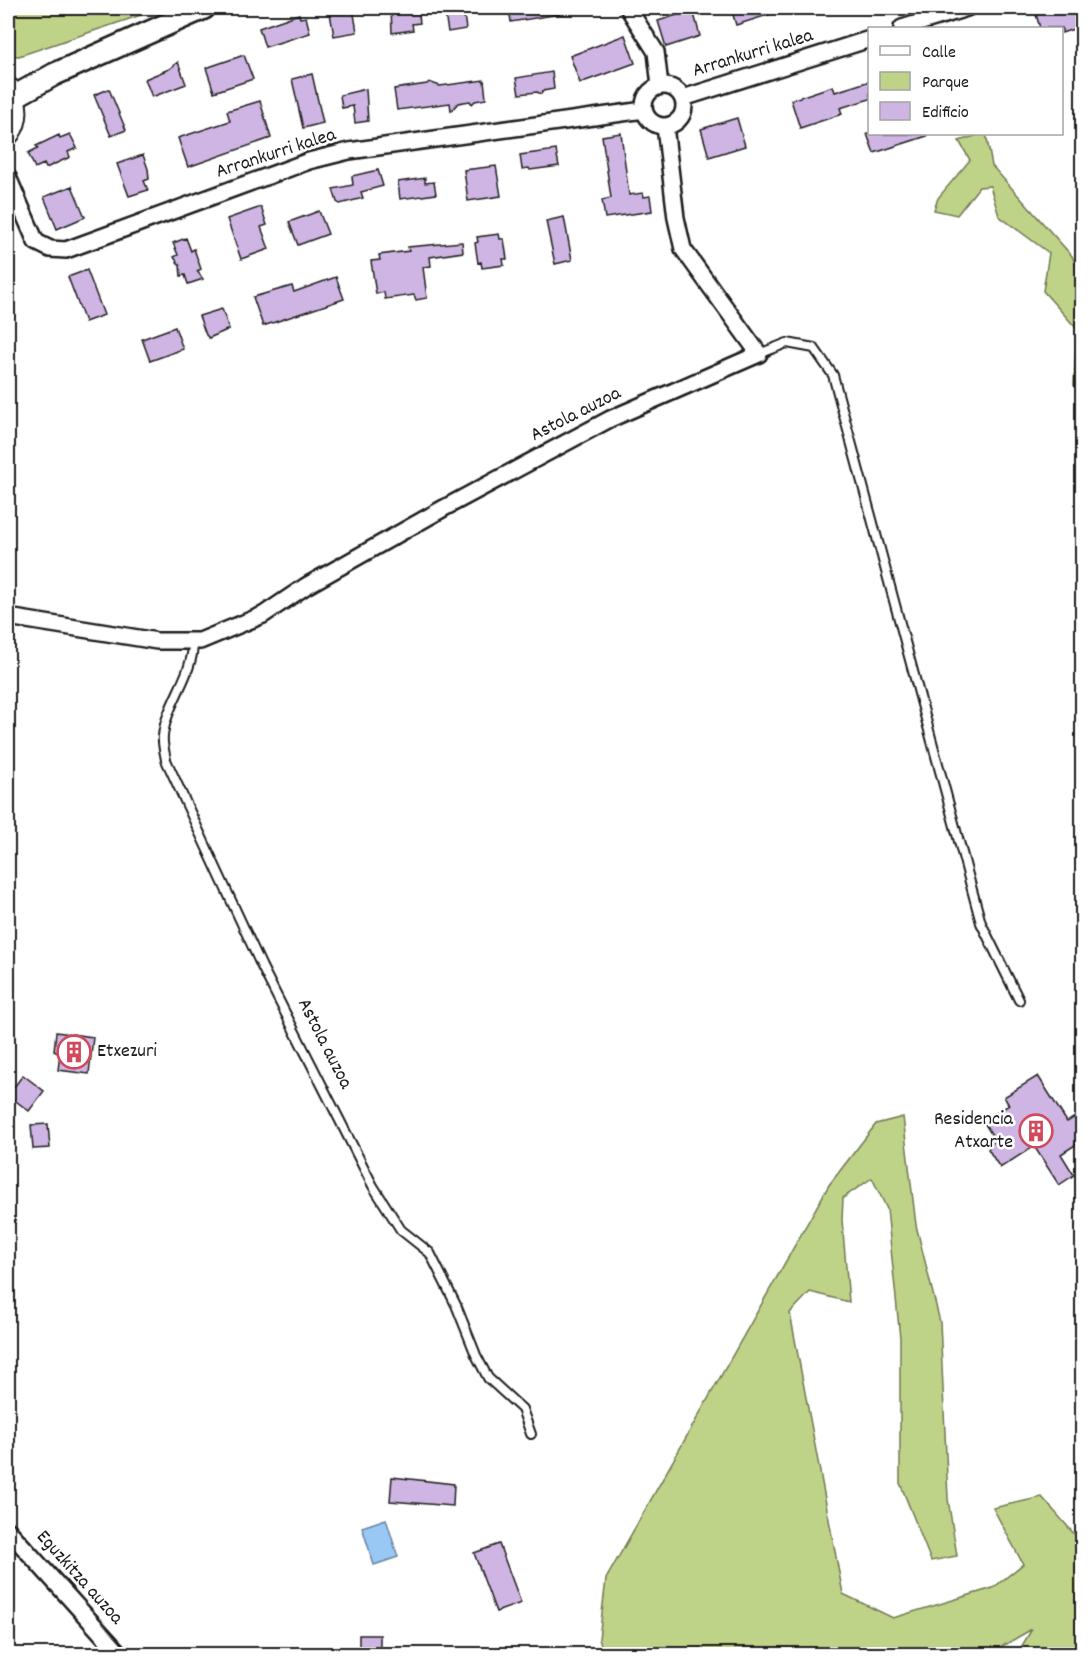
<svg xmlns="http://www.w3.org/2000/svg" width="1090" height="1662" font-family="Dekko,sans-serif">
<rect width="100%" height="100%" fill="#fff"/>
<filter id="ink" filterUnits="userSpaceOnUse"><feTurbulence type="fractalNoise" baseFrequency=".0167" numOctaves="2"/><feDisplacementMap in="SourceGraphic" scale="12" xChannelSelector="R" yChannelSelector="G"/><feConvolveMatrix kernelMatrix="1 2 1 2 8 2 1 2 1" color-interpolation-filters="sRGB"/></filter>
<g filter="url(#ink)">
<path fill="#bfd388" stroke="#6e7852" stroke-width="1.5" d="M8,8H162L19,56L8,55Z
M981,134H986L992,166L1072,256L1082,279V399L1074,385L1077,329L1043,291L1049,253L999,216L990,186L979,187L957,215L934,210L938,198L970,160L959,141Z
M903,1117L916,1225L940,1322L948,1499L957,1556L931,1561L900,1483V1338L887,1209L872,1178L843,1198L842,1220L849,1302L810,1292L790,1313L843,1594L893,1618L993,1588L1023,1564L993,1508L1042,1497L1076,1536L1082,1538V1654H1017L1032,1629L989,1654H604L599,1639L606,1579L829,1185L876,1124Z"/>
<path fill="#9ac8f5" stroke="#68839e" stroke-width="1.5" d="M386,1519L398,1557L374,1565L362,1527Z"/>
<path fill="#cfb5e3" stroke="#1c1c1c" stroke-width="1.5" d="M329,8H353L357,32L334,36Z
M391,8H418L420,23L412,24L413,30L392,33Z
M444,8H463L466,29L448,32Z
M509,8H559V14L511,22Z
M731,8H784V10L736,25Z
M1044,8H1073L1079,27L1062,33V28H1040L1035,11Z
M693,10L700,36L666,47L658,21Z
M299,14L300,18L306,17L310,33L265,47L259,28Z
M625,35L635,63L580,83L570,56Z
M244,55L253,79L214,92L206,68Z
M178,62L186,84L152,97L145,79L169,69Z
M552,72L554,89L543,91L541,94L537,92L519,94L516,78Z
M312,74L323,123L303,128L292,79Z
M484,80L486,99L475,101L472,104L470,101L458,103L451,111L450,103L397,110L394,89L427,84L429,82L440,86Z
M870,81V99L840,108L842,114L800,128L791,100L833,86L835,92Z
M109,89L126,130L111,136L94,95Z
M366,89L368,121L355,123L353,106L342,108L340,95Z
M260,101L271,138L188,167L178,138L230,121L227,111Z
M737,118L745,146L709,157L701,129Z
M621,133L629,195L643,193L644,197L650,196L652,211L605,218L602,200L611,198L602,136Z
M70,134L77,148L68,152L70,157L46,168L44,164L35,168L28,153L38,148L36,146L59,135L60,138Z
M867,134H926L927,136L874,153Z
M556,150L559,166L530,170L529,168L522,169L520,155Z
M143,155L148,169L149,179L144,181L148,190L129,196L117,164Z
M496,166L501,196L468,201L464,170Z
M378,170L383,186L361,192L363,198L340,204L337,202L333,189L353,185L352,176Z
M425,178V183L434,182L436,194L400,199L398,182Z
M72,186L85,217L57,229L44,197Z
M261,207L267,225L261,227L269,249L241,259L227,219Z
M319,211L328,234L298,245L289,222Z
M564,217L572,260L555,264L546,221Z
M499,234L500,239H504L507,259H503L504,265L482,268L481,262L478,263L475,243L478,242L477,237Z
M186,238L191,251L194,249L201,269L197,271L203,279L188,284L185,275L181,276L180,266L174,257L178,255L173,243Z
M462,242L463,252L430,257L431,266L423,267L427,298L416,300L414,295L385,299L384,292L376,294L371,261L380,260L379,255L409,251L408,247Z
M87,270L104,315L85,322L68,277Z
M336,277L344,299L263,326L253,297L292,286L294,292Z
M222,309L229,329L209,338L206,335L199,316Z
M175,327L183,349L150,361L142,339Z
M56,1032L93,1037L89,1074L58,1070L60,1054L54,1051Z
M23,1075L44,1091L29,1111L8,1095Z
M1038,1076L1067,1122L1083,1112V1140L1061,1154L1074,1175L1059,1185L1034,1146L1000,1168L988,1149L995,1140L983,1121L1009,1105L1004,1097Z
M48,1124L50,1148L33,1149L31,1125Z
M392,1477L454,1484L453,1506L390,1501Z
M499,1544L521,1603L496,1612L474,1553Z
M359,1635H380V1654H359Z"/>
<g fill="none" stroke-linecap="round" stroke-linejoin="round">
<defs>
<path id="lane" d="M759,354L787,343L814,348L833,375L981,923L1019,1000
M193,641C194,675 166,703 163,736C162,744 165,753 166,760L262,967L373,1186L401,1230L430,1253L456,1305L476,1355L488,1378L522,1409L531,1434"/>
<path id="street" d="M628,8L656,52L660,86
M902,28L967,8
M644 106a20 20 0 1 1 40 0a20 20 0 1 1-40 0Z
M683,98L870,39
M8,177L36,242L50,249L66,250L309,161L349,151L644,110
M8,617L157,641H200L263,615L306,586L444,508L610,419L759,354L683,249L676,218L665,126
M8,1530L120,1654"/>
<path id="secondary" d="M12,98L55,74L204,8"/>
<path id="primary" d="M8,90C16,104 17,119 8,132"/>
</defs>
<use href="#lane" stroke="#1c1c1c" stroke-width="12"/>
<use href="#street" stroke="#1c1c1c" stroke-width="20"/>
<use href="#secondary" stroke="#1c1c1c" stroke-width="26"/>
<use href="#primary" stroke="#1c1c1c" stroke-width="28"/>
<use href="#lane" stroke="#fff" stroke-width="8"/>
<use href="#street" stroke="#fff" stroke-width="15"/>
<use href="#secondary" stroke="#fff" stroke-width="21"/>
<use href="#primary" stroke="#fff" stroke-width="24"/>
</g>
</g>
<defs>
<symbol id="building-ring" viewBox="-11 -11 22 22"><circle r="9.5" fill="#fff" stroke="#d1495b" stroke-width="1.5"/><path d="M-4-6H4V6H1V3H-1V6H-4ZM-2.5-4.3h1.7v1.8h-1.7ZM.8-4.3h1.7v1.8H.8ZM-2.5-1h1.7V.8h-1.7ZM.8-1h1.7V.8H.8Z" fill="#d1495b"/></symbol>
</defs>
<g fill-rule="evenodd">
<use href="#building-ring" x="55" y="1033" width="38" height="38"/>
<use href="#building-ring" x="1017" y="1112" width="38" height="38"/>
</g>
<g text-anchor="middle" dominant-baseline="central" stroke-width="5" stroke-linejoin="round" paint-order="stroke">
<g font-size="20" fill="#1c1c1c" stroke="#fff">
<text transform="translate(753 54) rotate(-17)">Arrankurri kalea</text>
<text transform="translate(276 154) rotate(-18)">Arrankurri kalea</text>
<text transform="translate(576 415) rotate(-27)">Astola auzoa</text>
<text transform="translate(324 1044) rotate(63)">Astola auzoa</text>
<text transform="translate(79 1578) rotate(48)">Eguzkitza auzoa</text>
</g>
<g font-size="20" fill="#1c1c1c" stroke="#fff" text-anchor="start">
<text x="97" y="1052">Etxezuri</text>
<text x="1013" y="1120" text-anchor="end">Residencia<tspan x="1013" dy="23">Atxarte</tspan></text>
</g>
</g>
<rect width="1090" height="1662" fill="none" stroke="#fff" stroke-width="30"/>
<rect x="15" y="15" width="1060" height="1632" fill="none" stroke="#1c1c1c" stroke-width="2" filter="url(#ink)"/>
<rect x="868" y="27" width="195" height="108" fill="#ffffff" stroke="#a4a4a4" stroke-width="1.5"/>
<rect x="880" y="46" width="30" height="9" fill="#ffffff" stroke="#a4a4a4" stroke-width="1.5"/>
<text x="922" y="57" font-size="18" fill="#1c1c1c">Calle</text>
<rect x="880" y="72" width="30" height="18" fill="#bfd388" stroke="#a4a4a4" stroke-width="1.5"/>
<text x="922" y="87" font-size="18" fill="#1c1c1c">Parque</text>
<rect x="880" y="102" width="30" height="18" fill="#cfb5e3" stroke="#a4a4a4" stroke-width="1.5"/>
<text x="922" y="117" font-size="18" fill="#1c1c1c">Edificio</text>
</svg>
